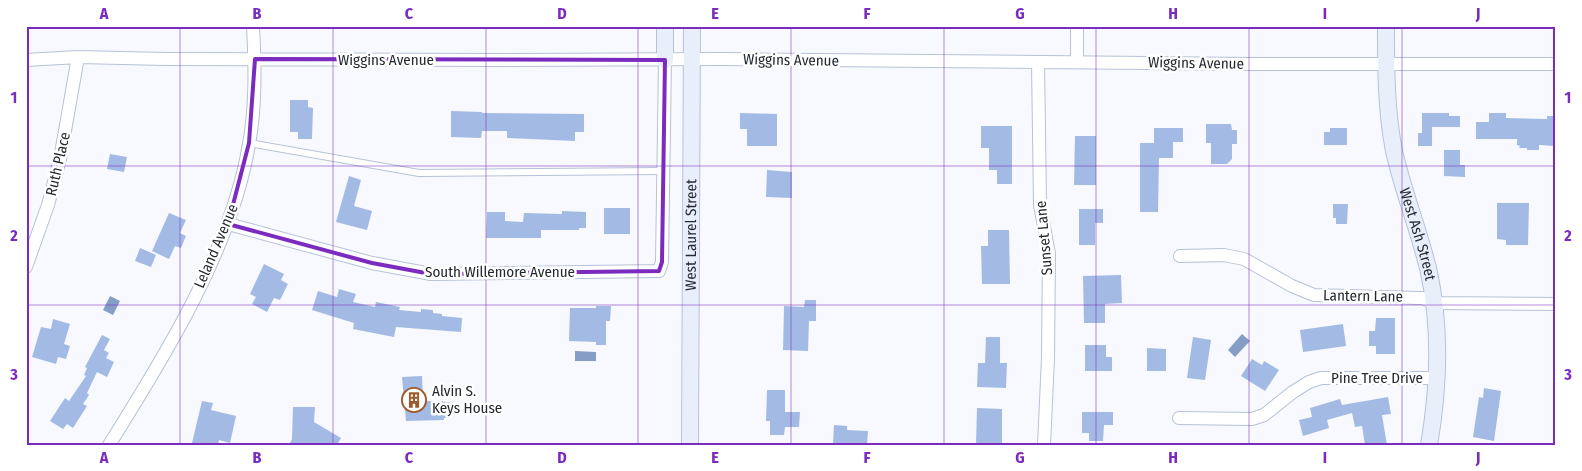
<svg xmlns="http://www.w3.org/2000/svg" width="1582" height="471" font-family="'Fira Sans Condensed',sans-serif">
<rect width="100%" height="100%" fill="#f7f9fe"/>
<path fill="#869dc5" d="M110,296L120,301L113,315L103,310Z
M1242,334L1250,341L1235,357L1228,350Z
M575,351L596,352V361H575Z"/>
<path fill="#a3bae4" d="M290,100H308V107L313,108L312,139H298V132H290Z
M451,111L482,112V113L584,114V132H575V141L507,138V131H482L481,138L451,137Z
M740,113L777,114V146H747V129H740Z
M1422,113H1449V116H1460V127H1432V146H1418V133H1422Z
M1489,113H1506V118L1547,119V116H1556L1554,146L1539,145V150H1527V148H1519L1520,146L1517,145V139H1476V122H1489Z
M1206,124H1231L1232,130H1237V144H1232V159L1227,164H1211V143H1206Z
M981,126H1012V184H997V170H989V148H981Z
M1154,128H1183V142H1173V158H1159L1158,212H1140V143H1154Z
M1330,128H1347V145H1324V132H1330Z
M1075,136H1096V185H1074Z
M1444,150H1460V165H1465V177L1444,176Z
M110,154L127,157L124,172L107,169Z
M767,170L792,172V198L766,197Z
M349,176L361,180L354,206L372,211L367,230L336,222Z
M1497,203H1529L1528,245H1506V240L1497,239Z
M1333,204H1348L1347,224H1336V218H1333Z
M604,208H630V234H604Z
M1079,209H1103V223H1095V245H1079Z
M562,211L586,212V228H579V230H541V238H486L487,212H505V221L523,222L524,213L562,214Z
M169,213L186,220L180,233L186,236L181,248L175,246L169,259L152,251Z
M988,230H1009L1010,284H982L981,246H988Z
M140,248L156,255L151,267L135,261Z
M264,264L284,274L281,280L288,284L280,300L274,298L267,312L252,304L256,297L250,294Z
M1121,275L1122,303L1105,304V323H1084L1083,276Z
M339,289L356,294L353,302L375,307L376,302L400,307L399,310L421,312V309L433,310V313L442,314V316L462,318L461,332L396,327L394,337L353,329L354,323L312,310L318,291L337,297Z
M805,300H816V321H809L808,351L783,350L784,306L804,307Z
M596,306H611L610,321H606V345H596V342L569,341L570,308H596Z
M1376,318H1395V354H1376V346H1369V331H1375Z
M53,319L70,324L64,344L70,346L66,359L58,357L56,364L32,357L41,327L51,329Z
M1343,324L1346,346L1303,352L1300,330Z
M102,335L110,339L104,350L109,353L106,358L114,362L107,377L97,372L87,393L89,395L83,404L87,406L73,428L67,424L63,429L50,421L65,398L69,401L86,376L84,375L87,368L85,367Z
M986,337H1000V363H1007L1006,388L977,387L978,363H985Z
M1193,337L1211,340L1205,380L1187,378Z
M1085,345H1106V357H1112V371H1085Z
M1147,348L1166,349V371H1147Z
M1252,359L1262,365L1264,361L1279,370L1265,391L1241,376Z
M422,376L423,401H444L443,402H450V418H444V420L406,421L402,377Z
M1484,388L1501,391L1494,441L1473,437L1479,397L1483,398Z
M767,390H785V412H800L799,427H785L784,435H770V421H766Z
M1388,397L1391,414L1382,415L1387,445H1365L1362,426L1355,427L1352,413L1327,420L1329,428L1303,436L1299,420L1312,417L1310,408L1340,399L1342,405Z
M202,401L213,403L211,410L236,416L230,443L219,440L218,445H201L192,443Z
M293,407H315L314,422L341,438L337,445H289L292,439Z
M977,408L1002,409V445H976Z
M1082,412H1113V425H1104L1103,441H1089V433H1082Z
M834,425L847,426V430L868,431L867,445H833Z"/>
<g fill="none" stroke-linecap="round" stroke-linejoin="round">
<defs>
<path id="lane" d="M249,143L419,173L663,171"/>
<path id="street" d="M1077,26V62
M26,60L78,57L166,59L510,60L722,59L1251,64H1556
M1038,62L1040,205L1049,254L1048,358L1044,445
M228,224L372,263L431,274L659,271L662,262L665,60
M1180,256L1224,255L1244,259L1292,286L1314,295L1418,298H1423L1434,303L1556,304
M26,267L48,205L60,159L78,57
M1179,418L1252,419L1264,415L1293,392L1309,382L1321,378H1437
M109,445C165,356 232,248 249,144C256,106 255,65 253,26"/>
<g id="secondary">
<path id="s1" d="M1386,26C1386,68 1386,110 1394,151C1403,191 1418,228 1428,268C1441,325 1439,387 1429,445"/>
<path d="M665,60V26"/>
<path id="s2" d="M690,445L692,26"/>
</g>
</defs>
<use href="#lane" stroke="#b6c2d7" stroke-width="8"/>
<use href="#street" stroke="#b6c2d7" stroke-width="14"/>
<use href="#secondary" stroke="#b6c2d7" stroke-width="18"/>
<use href="#lane" stroke="#fff" stroke-width="6"/>
<use href="#street" stroke="#fff" stroke-width="12"/>
<use href="#secondary" stroke="#e8effb" stroke-width="16"/>
</g>
<path fill="none" stroke="#7b2cbf" stroke-width="4" stroke-linejoin="round" d="M255,59L665,60L662,262L659,271L431,274L372,263L228,224L249,143Z"/>
<path fill="none" stroke="#7b2cbf" stroke-width="1" stroke-opacity="0.55" d="M180,26V445M333,26V445M486,26V445M638,26V445M791,26V445M944,26V445M1096,26V445M1249,26V445M1402,26V445M26,166H1556M26,305H1556"/>
<defs>
<symbol id="building-ring" viewBox="-11 -11 22 22"><circle r="9.5" fill="#fff" stroke="#9e592c" stroke-width="1.5"/><path d="M-4-6H4V6H1V3H-1V6H-4ZM-2.5-4.3h1.7v1.8h-1.7ZM.8-4.3h1.7v1.8H.8ZM-2.5-1h1.7V.8h-1.7ZM.8-1h1.7V.8H.8Z" fill="#9e592c"/></symbol>
</defs>
<g fill-rule="evenodd">
<use href="#building-ring" x="400" y="386" width="28" height="28"/>
</g>
<g text-anchor="middle" dominant-baseline="central" stroke-width="5" stroke-linejoin="round" paint-order="stroke">
<g font-size="15" fill="#242931" stroke="#fff">
<text x="386" y="60">Wiggins Avenue</text>
<text transform="translate(791 60) rotate(1)">Wiggins Avenue</text>
<text transform="translate(1196 63) rotate(1)">Wiggins Avenue</text>
<text transform="translate(58 164) rotate(-77)">Ruth Place</text>
<text stroke="none"><textPath href="#s2" startOffset="210">West Laurel Street</textPath></text>
<text stroke="none"><textPath href="#s1" startOffset="212">West Ash Street</textPath></text>
<text transform="translate(1044 238) rotate(-95)">Sunset Lane</text>
<text transform="translate(216 246) rotate(-67)">Leland Avenue</text>
<text x="500" y="272">South Willemore Avenue</text>
<text transform="translate(1363 296) rotate(1)">Lantern Lane</text>
<text x="1377" y="378">Pine Tree Drive</text>
</g>
<g font-size="15" fill="#242931" stroke="#fff" text-anchor="start">
<text x="432" y="391">Alvin S.<tspan x="432" dy="17">Keys House</tspan></text>
</g>
</g>
<rect width="1582" height="471" fill="none" stroke="#ffffff" stroke-width="55"/>
<rect x="28" y="28" width="1526" height="416" fill="none" stroke="#7b2cbf" stroke-width="2"/>
<g font-size="16" text-anchor="middle" font-weight="bold" fill="#7b2cbf">
<text x="104" y="19">A</text>
<text x="257" y="19">B</text>
<text x="409" y="19">C</text>
<text x="562" y="19">D</text>
<text x="715" y="19">E</text>
<text x="867" y="19">F</text>
<text x="1020" y="19">G</text>
<text x="1173" y="19">H</text>
<text x="1325" y="19">I</text>
<text x="1478" y="19">J</text>
<text x="14" y="103">1</text>
<text x="1568" y="103">1</text>
<text x="14" y="241">2</text>
<text x="1568" y="241">2</text>
<text x="14" y="380">3</text>
<text x="1568" y="380">3</text>
<text x="104" y="463">A</text>
<text x="257" y="463">B</text>
<text x="409" y="463">C</text>
<text x="562" y="463">D</text>
<text x="715" y="463">E</text>
<text x="867" y="463">F</text>
<text x="1020" y="463">G</text>
<text x="1173" y="463">H</text>
<text x="1325" y="463">I</text>
<text x="1478" y="463">J</text>
</g>
</svg>
